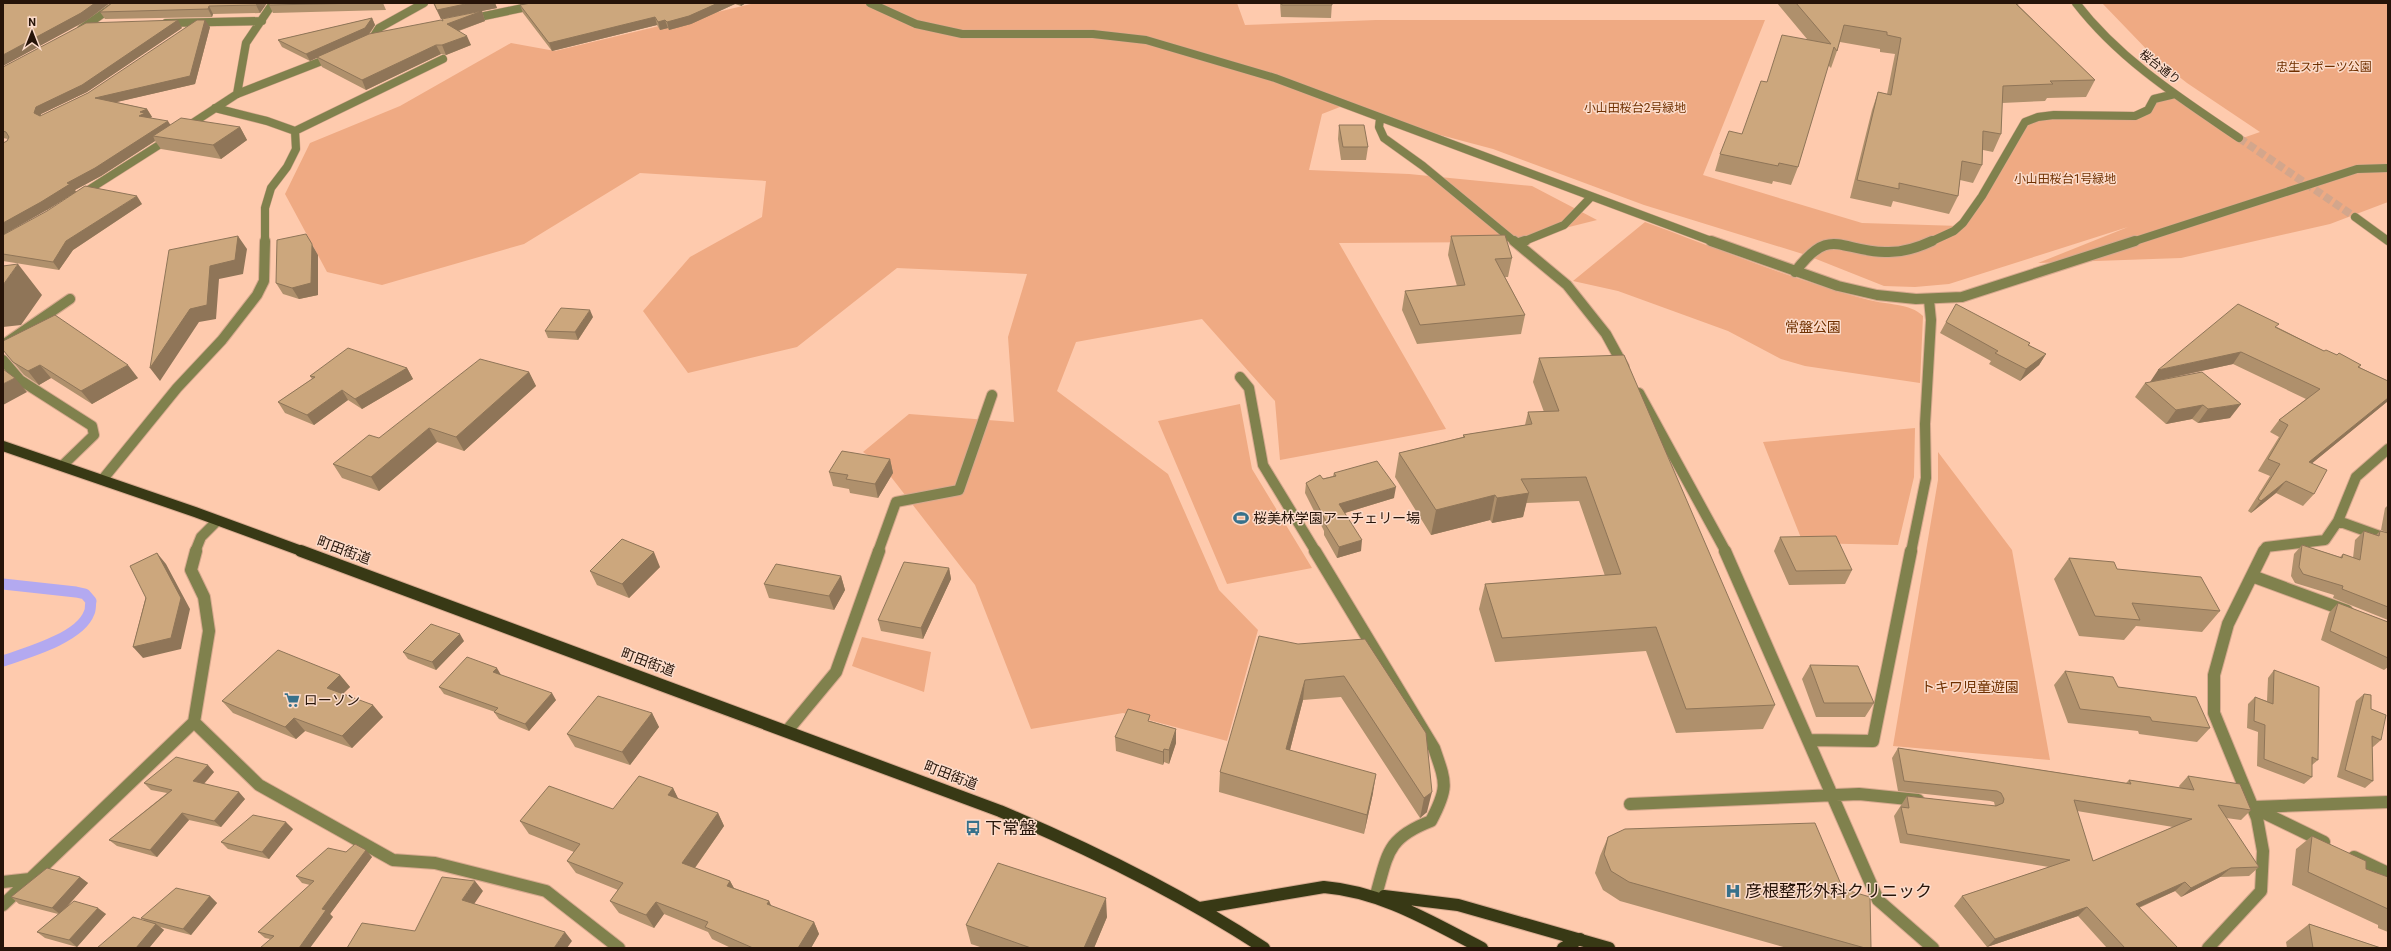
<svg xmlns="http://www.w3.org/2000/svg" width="2391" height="951" font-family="Roboto,'Noto Sans JP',sans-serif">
<rect width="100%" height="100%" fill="#fecaad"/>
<path fill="#efaa83" d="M755,3H1237L1245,25L1376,20H1765L1703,175L1862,223L1960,226L2031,118L2145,112L2154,99L2175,94L2240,139L2260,132L2187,83L2154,57L2102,3H2388V202L2330,224L2181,258L2038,263L2128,227L1949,284L1915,287L1884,286L1806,255L1644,205L1493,149L1380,119L1345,105L1322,114L1309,170L1409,174L1532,186L1597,220L1509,242L1339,243L1446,429L1280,460L1275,401L1202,319L1076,342L1057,391L1168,474L1219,590L1258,630L1227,741L1123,713L1031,729L975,585L881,464L863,452L909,414L1014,422L1008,337L1027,274L897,268L797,347L688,373L643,311L690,257L762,217L766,181L640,173L524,244L382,285L327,272L285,194L310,143L400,106L511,43L555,51Z
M1645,222C1719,249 1793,280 1869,300C1887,305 1910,303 1923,316L1920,383L1805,366L1781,359L1728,331L1618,291L1573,281Z
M1240,404L1252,469L1312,568L1227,584L1158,421Z
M1915,428L1914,477L1898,545L1803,543L1763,442Z
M1938,452L2012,550L2050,760L1893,746L1938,480Z
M862,637L931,652L924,692L852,666Z"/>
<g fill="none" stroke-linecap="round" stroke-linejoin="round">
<path stroke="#b3a9f0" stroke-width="11" d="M3,584L76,592L85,594L91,601C90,605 91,610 89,613C80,638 26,653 3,661"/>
<path stroke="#d3a68c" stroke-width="8" stroke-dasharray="8 3.5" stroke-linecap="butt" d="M2239,138L2355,217"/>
<defs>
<path id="minor-far2" d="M870,3L916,24L962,34H1093L1146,40L1275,78L1714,242
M2076,3C2120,60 2180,98 2239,138
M470,19L546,3
M166,23L262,21
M81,29L118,3
M372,39L379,28L424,3
M237,94L246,43L273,3
M215,108L267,121L295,131L296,149L287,167L271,188L265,208V242
M1380,119L1379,127L1384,138L1423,166L1515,242
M185,128L237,94L332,57
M295,131L443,59
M82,194L170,138
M2355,217L2388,241
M1522,242L1564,225L1591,197
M1930,242L1954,231L1963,223L1982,196L2025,122L2038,117L2054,115L2135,116L2148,110L2154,99L2175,94
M2132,242L2357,169L2388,168"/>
<path id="minor-far1" d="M1514,241L1567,285L1606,334L1624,367
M1711,241L1838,286L1877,295L1916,299L1962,297L2135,241
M1519,243L1525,241
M1795,272C1830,225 1839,251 1885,252C1902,253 1917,248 1932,241
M3,345L70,299
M3,360L20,380L92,426L94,435L63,465
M1240,377L1249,388L1263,465L1316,552
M1639,393L1726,552
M103,479L177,388L222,340L257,295L264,281L265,241
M2338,521L2388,539
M195,552L201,537L217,521
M878,552L896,502L959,490L992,395
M1911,552L1926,478L1925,424L1931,320L1929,300
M2263,552L2266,547L2325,540L2338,521L2356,477L2388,449"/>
<path id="minor" d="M196,551L191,570L204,597L209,631L194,722L259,785L393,860L435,863L546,891L619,948
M1315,551L1434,748C1446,783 1449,787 1431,821C1387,838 1388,853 1376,895
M1725,551L1878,900L1933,948
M2252,576L2347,611
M787,731L836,672L879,551
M1809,740L1873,741L1911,551
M1630,804L1859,794L1918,800
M2252,807L2324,842
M2254,807L2388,802
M2354,857L2388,873
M3,882L30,879
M3,905L194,722
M2208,948L2261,891L2263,851L2257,818L2214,713V675L2228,624L2264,551"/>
<path id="major-far1" d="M3,446L195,512L304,552"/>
<path id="major" d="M301,551L1000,811C1092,850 1180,893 1264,948
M1384,896L1458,905L1609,948
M1200,908L1324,887C1383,892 1431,922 1482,948
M1563,948L1580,939"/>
</defs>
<use href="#minor-far2" stroke="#d7a98f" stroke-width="9"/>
<use href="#minor-far1" stroke="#d7a98f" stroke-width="12"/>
<use href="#minor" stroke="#d7a98f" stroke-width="14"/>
<use href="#major-far1" stroke="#d7a98f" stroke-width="12"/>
<use href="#major" stroke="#d7a98f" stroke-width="14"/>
<use href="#minor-far2" stroke="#80814d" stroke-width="8"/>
<use href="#minor-far1" stroke="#80814d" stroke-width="10"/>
<use href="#minor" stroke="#80814d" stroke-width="12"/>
<use href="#major-far1" stroke="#383915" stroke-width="10"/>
<use href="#major" stroke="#383915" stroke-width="12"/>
</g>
<path fill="#af906c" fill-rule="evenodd" d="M112,3H267L260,13L213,14L212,17L105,19L100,12Z
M270,3H383L386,10L273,13L269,5Z
M433,3H495L497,8L441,19Z
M531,3H746L741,6L735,4L691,24L669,30L668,28L660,30L657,25L552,51L523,13L520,5Z
M1280,3H1332L1331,18L1281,17Z
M1777,3H2019L2018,5L2095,80L2086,97L2047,98L2045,101L2002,103L2001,134L1993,152L1983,150L1982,165L1973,183L1960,180L1958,196L1949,214L1893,201L1891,207L1850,198L1872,110L1878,92L1887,94L1895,54L1880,52V49L1840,42L1837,51L1831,68L1828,65L1798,167L1791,185L1773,181L1772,184L1715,171L1720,154L1742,134L1767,82L1807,39Z
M482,11L485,21L459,31L471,45L446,55L441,54L366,90L322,67L317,57L310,61L282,47L278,40L372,18L375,25L369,35L443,21Z
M210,27L195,84L116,102L147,109L152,117L150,118L171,125L240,127L247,140L221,159L161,149L155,141L101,176L75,190L76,192L47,210L7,141L8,139L3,138V67L182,28L87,92L41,114V116L88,93Z
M1339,125L1368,147L1366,160H1341L1338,139Z
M142,204L73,250L59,270L3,261V235Z
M1451,236L1512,258L1508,277H1505L1525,315L1521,334L1417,344L1402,310L1405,291L1457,286L1448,255Z
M318,255V295L299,299L283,294L276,283Z
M593,317L578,340L548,338L545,331Z
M1946,322L2030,343L2029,345L2046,354L2039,365L2020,381L1989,364L1991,361L1940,333Z
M2277,327L2324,351L2337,355L2361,365L2359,367L2388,381V401L2312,463L2314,494L2303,506L2276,493L2251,513L2248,511L2270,476L2258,471L2279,437L2270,432L2279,420L2306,399L2233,364L2152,382L2202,372L2230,418L2198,423L2192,419L2166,424L2135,397L2145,383L2150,382Z
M3,350L138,378L92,404L51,378L39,385L24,375Z
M1539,358L1775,705L1763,729L1676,733L1646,651L1495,662L1479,609L1485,584L1605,576L1579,501L1526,503L1523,517L1492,523L1490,520L1431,535L1395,477L1399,453L1463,437V435L1525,425L1528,412H1544L1533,382Z
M407,368L413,379L362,409L348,400L314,425L285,413L278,402L312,379L310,376Z
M529,372L536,386L464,451L437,442L379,491L342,478L333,464L379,438Z
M890,459L893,473L878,498L850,493L849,489L833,486L829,472Z
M1334,473L1394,498L1345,513L1361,551L1337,558L1324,535V531L1305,493L1306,483L1333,476Z
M2388,505V533L2381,530L2385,508Z
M2364,531L2376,535L2380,531L2388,533V620L2333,598L2334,595L2295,583L2291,576L2294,554L2302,545L2340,557L2343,554L2353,558L2355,540Z
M1780,537L1852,570L1845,584L1789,585L1774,551Z
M2069,558L2117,569L2220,611L2202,632L2136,626L2124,640L2079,636L2054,579Z
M660,567L629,598L597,585L590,571Z
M949,568L951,579L923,639L881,631L878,620Z
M841,576L845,590L834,610L769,598L764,584Z
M2338,603L2388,622V667L2384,670L2321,640L2329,613Z
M464,641L436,670L408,659L403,652Z
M1298,644L1426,733L1427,812L1420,818L1341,697L1303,700L1290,750L1373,793L1364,834L1219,792L1220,772Z
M1810,665L1874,703L1865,717H1816L1802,679Z
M2274,670L2318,760L2312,765V777L2304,784L2257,766L2258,732L2247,728L2248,704L2255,697L2267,701L2268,678Z
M2065,671L2118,687L2210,728L2197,742L2139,734L2138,731L2068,723L2054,685Z
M340,675L350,687L343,694L383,717L352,748L305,731L296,739L233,713L222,701Z
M501,675L556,700L529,731L499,719L494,712H495L444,694L439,687Z
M2364,694L2371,709L2381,740L2373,747H2372L2373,781L2365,788L2337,777L2356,701Z
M652,713L659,727L630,765L575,747L567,734Z
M1150,721L1176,729V743L1169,764L1164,762L1163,765L1116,751L1115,737Z
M1898,748L2126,783L2129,780L2180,788L2179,786L2188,776L2251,810L2241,820L2226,818L2259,867L2249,876L2220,877L2181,897L2175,891L2139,908L2178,948H2107L2078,916L1987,947L1954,906L1962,896L2049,867L1900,843L1894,816L1907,796L1995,806L1994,802L1990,801L1898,791L1892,758ZM2077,811L2173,827L2093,861Z
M214,772L204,784L245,799L221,827L189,820L157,857L117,846L109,840L167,793L151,790L144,783Z
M673,788L678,799L718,813L724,826L695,868L730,881L734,888L769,901L771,906L814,922L819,934L811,948H731L712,939L708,932L664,914L654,928L619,913L610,901L618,890L576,873L567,861L574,852L529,834L520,821L613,809Z
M293,829L269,859L228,849L221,842Z
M2312,836L2366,869L2388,877V932L2378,928V925L2292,885L2296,849Z
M1608,837L1843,889L1865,948H1787L1620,901L1603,890L1595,873L1600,856Z
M346,852L372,857L330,914L333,917L270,939L265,938L258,932L310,885L302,883L296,876Z
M80,877L88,883L66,908L106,914L77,947L45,938L37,932L58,914L19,904L11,897Z
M210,896L217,903L191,935L160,927L164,930L149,948H97L144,920L141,918Z
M1107,917L1094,948H983L971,944L966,925Z
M2309,924L2381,948H2287L2286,942Z"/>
<path fill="#8f7558" d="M95,3H110L86,21L3,66V55Z
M258,3H267L260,13L256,5Z
M470,3H495L497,8L441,19L437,10Z
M718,3H735V4L691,24L669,30L667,22Z
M740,3H746L741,6Z
M209,6L213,14L212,17L208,9Z
M482,11L485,21L452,33L447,24Z
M655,17L657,25L552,51L549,43Z
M372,18L375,25L368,35L310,61L306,54Z
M178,20L182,28L87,92L41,114L39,121L34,113L36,107Z
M205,20L210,27L195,84L100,106L95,98Z
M665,20L668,28L660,30L658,22Z
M467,36L471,45L446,55L442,45Z
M436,45L441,54L366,90L362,80Z
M147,109L152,117L148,119L139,116L140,112Z
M168,121L173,129L153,136L155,141L101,176L75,190L76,192L47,210L3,235V223L67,183Z
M240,127L247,140L221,159L213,145Z
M137,196L142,204L73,250L59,270L53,262L66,241Z
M306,234L318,255V295L299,299L292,288Z
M238,236L247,249L243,274L219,279L216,319L199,322L160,381L150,368L210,266Z
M18,264L42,295L21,325L3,327V285Z
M590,310L593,317L578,340L575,332Z
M2241,352L2233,364L2150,382L2158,370Z
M2046,354L2039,365L2020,381L2026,369Z
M40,365L51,378L39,385L28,371Z
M128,365L138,378L92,404L81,391Z
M407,368L413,379L362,409L355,399Z
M529,372L536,386L464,451L456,437Z
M15,378L27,392L3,405V384Z
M342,390L348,400L314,425L307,415Z
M2388,398V401L2299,474L2309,462Z
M2241,404L2230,418L2198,423L2208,409Z
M2203,405L2192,419L2166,424L2176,410Z
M429,428L437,442L379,491L371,477Z
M890,459L893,473L878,498L875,484Z
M2286,481L2276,493L2251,513L2261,501Z
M1396,487L1394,498L1338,515L1339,504Z
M1529,493L1523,517L1492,523L1497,498Z
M1495,495L1490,520L1431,535L1436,510Z
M1362,540L1361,551L1337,558L1339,547Z
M654,552L660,567L629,598L622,584Z
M157,553L166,564L190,609L181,649L143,658L133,647Z
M949,568L951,579L923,639L921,628Z
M841,576L845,590L834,610L829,596Z
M460,634L464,641L436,670L432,662Z
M497,668L501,675L497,679L493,672Z
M340,675L350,687L336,700L327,688Z
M1305,680L1303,700L1285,769L1286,749Z
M552,693L556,700L529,731L525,724Z
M373,705L383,717L352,748L342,736Z
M652,713L659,727L630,765L622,752Z
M294,718L305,731L296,739L285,727Z
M1176,729V743L1169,764V750Z
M1164,749V762L1163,765V752Z
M208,765L214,772L200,788L193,781Z
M1376,774L1373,793L1364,834L1367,815Z
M673,788L680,802L668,795Z
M239,792L245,799L221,827L214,821Z
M1432,792L1427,812L1420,818L1424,798Z
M182,813L189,820L157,857L150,850Z
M718,813L724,826L689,876L682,863Z
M286,822L293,829L269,859L262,852Z
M366,850L372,857L330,914L333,917L310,948H299L322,909Z
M2231,868L2220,877L2181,897L2191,888Z
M80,877L88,883L60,914L52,908Z
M475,881L483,891L470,910L462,900Z
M730,881L737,894L727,886Z
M2185,882L2175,891L2126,913L2136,904Z
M210,896L217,903L191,935L183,929Z
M1106,898L1107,917L1094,948H1084Z
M769,901L775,914L767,904Z
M656,902L664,914L654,928L646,915Z
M2087,907L2078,916L1987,947L1995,939Z
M98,908L106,914L77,947L69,940Z
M814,922L819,934L811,948H798Z
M156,924L164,930L149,948H136Z
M565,932L572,941L567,948H554Z"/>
<path fill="#cca77d" stroke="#8f7558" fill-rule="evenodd" d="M3,3H95L81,13L3,55Z
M112,3H258L256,5L209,6L208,9L100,12Z
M270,3H366L269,5Z
M434,3H470L437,10Z
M531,3H718L689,16L667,22L665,20L658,22L655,17L549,43L520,5Z
M1281,3H1332V5H1282Z
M1796,3H2015L2095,80L2050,81L2053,84L2003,86L2001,134L1983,131L1982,165L1962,161L1958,196L1899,183V189L1857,180L1878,92L1891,95L1901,38L1887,35V32L1844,25L1837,51L1834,47L1798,167L1779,163L1778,166L1720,154L1729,131L1742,134L1761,81L1767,82L1782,35L1831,44Z
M482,11L447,24L467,36L442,45H436L362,80L317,57L369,34L441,20L443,21L442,19Z
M372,18L365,28L306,54L278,40Z
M178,20L82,85L36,107L34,113L40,116L88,93L197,20H205L190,76L95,98L147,109L140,112L145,113L139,116L168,121L95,168L67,183L70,184L41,202L3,223V143L7,141L9,137L6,132L3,131V67L86,23Z
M181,118L240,127L213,145L153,136Z
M1339,125H1364L1368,147H1343Z
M85,186L137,196L66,241L53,262L3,254V235L47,211Z
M306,234L312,244L311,283L292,288L276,283L277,240Z
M1505,235L1512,258L1495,259L1525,315L1420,325L1405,291L1465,285L1451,236Z
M238,236L235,260L210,266L207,305L190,309L150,368L169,250Z
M18,264L3,285V266Z
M1956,304L2030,343L2028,345L2046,354L2026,369L1995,353L1998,351L1946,322Z
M2238,304L2279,324L2275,327L2324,351L2326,350L2337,355L2339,353L2361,365L2358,367L2388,381V398L2309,462L2327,470L2314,494L2286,481L2261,501L2258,499L2280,464L2268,459L2288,425L2279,420L2320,389L2241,352L2158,370Z
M561,308L590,310L575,332L545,331Z
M55,315L128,365L81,391L40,365L28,371L13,362L3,350V341Z
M348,348L407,368L355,399L342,390L307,415L278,402L315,377L310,376Z
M1624,355L1775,705L1686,709L1656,627L1502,638L1485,584L1621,574L1586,477L1521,479L1529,493L1497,498L1495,495L1436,510L1399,453L1465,437L1463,435L1532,424L1528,412L1559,411L1539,358Z
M480,359L529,372L456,437L429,428L371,477L333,464L369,435L379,438Z
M3,369L15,378L3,384Z
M2202,372L2241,404L2208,409L2203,405L2176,410L2145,383Z
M842,451L890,459L875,484L846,479L848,475L829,472Z
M1377,461L1396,487L1339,504L1362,540L1339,547L1325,524L1327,523L1306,483L1320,475L1323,479L1336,476L1334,473Z
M2364,531L2379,536L2380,531L2388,533V607L2342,589L2343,586L2303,574L2299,567L2302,545L2342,558L2343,554L2360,560Z
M1836,536L1852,570L1796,571L1780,537Z
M622,539L654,552L622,584L590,571Z
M157,553L181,598L171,638L133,647L146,598L130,566Z
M2069,558L2114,562L2117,569L2201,577L2220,611L2132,603L2140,620L2095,616Z
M904,562L949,568L921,628L878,620Z
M776,564L841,576L829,596L764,584Z
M2338,603L2388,622V658L2330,631Z
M431,624L460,634L432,662L403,652Z
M1259,636L1298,644L1365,639L1426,733L1432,792L1424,798L1344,676L1305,680L1286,749L1376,774L1367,815L1220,772Z
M278,650L340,675L327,688L373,705L342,736L294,718L285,727L222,701Z
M467,657L497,668L493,672L552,693L525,724L494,712L498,708L439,687Z
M1810,665L1858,666L1874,703H1824Z
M2274,670L2319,687L2318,760L2312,757V777L2264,759L2265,725L2254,721L2255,697L2273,704Z
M2065,671L2113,677L2118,687L2196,697L2210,728L2152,721L2150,717L2080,709Z
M2364,694L2371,695V709L2386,715L2381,740L2372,736L2373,781L2345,770Z
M598,696L652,713L622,752L567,734Z
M1128,709L1150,715L1148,721L1176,729L1169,750L1164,749L1163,752L1115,737Z
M1898,748L2131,784L2129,780L2194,790L2188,776L2240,784L2251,810L2218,805L2259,867L2231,868L2191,888L2185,882L2136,904L2178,948H2125L2087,907L1995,939L1962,896L2070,860L1907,834L1901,807L1909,808L1907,796L1996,806L2003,803L2004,799L2001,793L1997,791L1904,781ZM2074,800L2192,819L2093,861Z
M176,757L208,765L193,781L239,792L214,821L182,813L150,850L109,840L172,790L144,783Z
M639,776L673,788L668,795L718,813L682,863L730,881L727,886L769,901L767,904L814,922L798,948H753L705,927L708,922L656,902L646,915L610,901L623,883L567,861L580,844L520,821L549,786L613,809Z
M253,815L286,822L262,852L221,842Z
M1815,823L1843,889L1870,897L1871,948H1865L1629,882L1611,871L1604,854L1608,837L1625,829Z
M2312,836L2366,861V869L2388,877V909L2308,872Z
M355,844L366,850L322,909L326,910L299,948H260L274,936L258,932L314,881L296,876L328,848L346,852Z
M998,863L1106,898L1084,948H1031L966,925Z
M47,868L80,877L52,908L11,897Z
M442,877L475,881L462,900L565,932L554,948H347L362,923L415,931Z
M176,888L210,896L183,929L141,918Z
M74,901L98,908L69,940L37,932Z
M133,917L156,924L136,948H97Z
M2309,924L2381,948H2313Z"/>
<defs>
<symbol id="stadium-bare" viewBox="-9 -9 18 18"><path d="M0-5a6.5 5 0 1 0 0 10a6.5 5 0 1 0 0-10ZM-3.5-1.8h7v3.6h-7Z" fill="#38718b" stroke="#fcdccb" stroke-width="2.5" paint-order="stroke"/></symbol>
<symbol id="supermarket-bare" viewBox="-9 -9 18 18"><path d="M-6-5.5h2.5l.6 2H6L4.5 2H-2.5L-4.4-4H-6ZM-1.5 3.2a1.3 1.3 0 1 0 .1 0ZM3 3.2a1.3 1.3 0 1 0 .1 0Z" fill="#38718b" stroke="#fcdccb" stroke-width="2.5" paint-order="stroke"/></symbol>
<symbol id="bus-bare" viewBox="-9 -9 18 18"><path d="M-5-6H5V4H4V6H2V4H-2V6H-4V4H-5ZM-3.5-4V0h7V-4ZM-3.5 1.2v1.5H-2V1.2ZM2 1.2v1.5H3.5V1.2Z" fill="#38718b" stroke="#fcdccb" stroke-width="2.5" paint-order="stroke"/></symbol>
<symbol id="hospital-bare" viewBox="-9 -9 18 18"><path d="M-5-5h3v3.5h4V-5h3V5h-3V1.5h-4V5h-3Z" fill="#38718b" stroke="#fcdccb" stroke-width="2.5" paint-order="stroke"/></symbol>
</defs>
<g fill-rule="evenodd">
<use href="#stadium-bare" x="1230" y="507" width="22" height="22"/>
<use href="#supermarket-bare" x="281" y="689" width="22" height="22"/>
<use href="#bus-bare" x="962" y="817" width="22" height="22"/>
<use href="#hospital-bare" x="1722" y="880" width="22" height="22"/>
</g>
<g text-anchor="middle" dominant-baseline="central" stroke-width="3" stroke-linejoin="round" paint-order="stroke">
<g font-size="12" fill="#261409" stroke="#fcdccb">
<text transform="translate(2160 67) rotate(38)">桜台通り</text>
</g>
<g font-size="12" fill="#6f3000" stroke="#fcdccb">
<text x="2324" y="67">忠生スポーツ公園</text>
<text x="1635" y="108">小山田桜台2号緑地</text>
<text x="2065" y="179">小山田桜台1号緑地</text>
</g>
<g font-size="14" fill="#6f3000" stroke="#fcdccb">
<text x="1813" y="327">常盤公園</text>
<text x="1970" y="687">トキワ児童遊園</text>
</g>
<g font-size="14" fill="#261409" stroke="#fcdccb" text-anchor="start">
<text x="1253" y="518">桜美林学園アーチェリー場</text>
<text x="304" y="700">ローソン</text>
</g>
<g font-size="14" fill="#261409" stroke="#fcdccb">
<text transform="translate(344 550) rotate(20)">町田街道</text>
<text transform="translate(648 662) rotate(20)">町田街道</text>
<text transform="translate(951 775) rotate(21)">町田街道</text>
</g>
<g font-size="17" fill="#261409" stroke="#fcdccb" text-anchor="start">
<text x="985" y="828">下常盤</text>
<text x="1745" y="891">彦根整形外科クリニック</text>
</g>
</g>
<rect width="2391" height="951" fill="none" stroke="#261409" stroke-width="8"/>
<g transform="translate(32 32)" stroke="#fcdccb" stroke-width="3" paint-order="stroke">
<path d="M0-3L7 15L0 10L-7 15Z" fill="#261409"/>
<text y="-6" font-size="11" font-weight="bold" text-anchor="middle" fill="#261409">N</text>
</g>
</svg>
